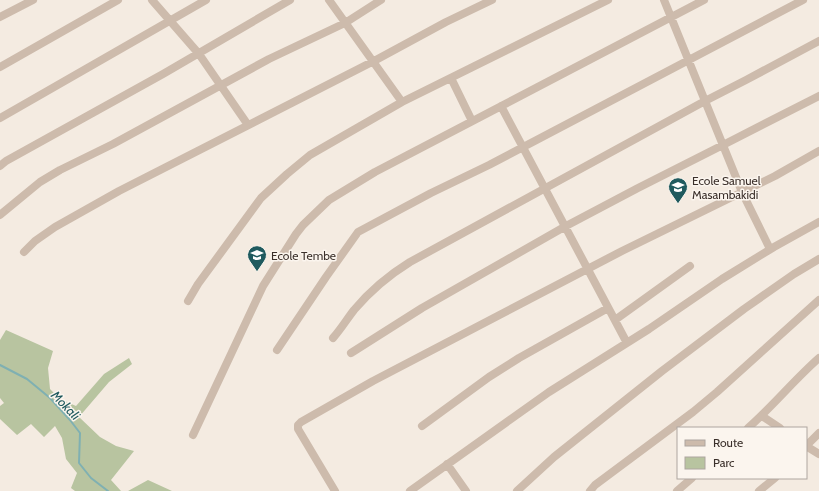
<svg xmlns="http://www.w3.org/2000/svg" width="819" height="491" font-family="Cabin,sans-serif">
<rect width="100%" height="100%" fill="#f4ebe1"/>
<path fill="#b8c4a0" d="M6,330L53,351L48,368L50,389L60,399L76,406L104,374L129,358L132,364L109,382L79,417L100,437L116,446L134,451L111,480L121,491H75L71,488L77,473L66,459L62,438L55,426L44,437L31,424L17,435L0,419V406L4,403L0,398V340Z
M148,480L172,491H128Z"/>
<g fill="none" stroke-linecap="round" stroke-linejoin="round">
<path stroke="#7fb0b2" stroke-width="2" d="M0,365L27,379L50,398L70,420L80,433L79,463L91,478L108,491"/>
<path stroke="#cdbbac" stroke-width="8" d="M152,0L199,54L248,125
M329,0L402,102
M664,0L742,192L770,249
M0,17L33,0
M0,67L118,0
M451,78L472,121
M501,106L627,343
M0,118L206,0
M0,166L6,161L163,74L290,0
M0,215L40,182L60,170L113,144L269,59L345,23L381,0
M24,252L35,241L55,227L119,191L374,61L446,22L492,0
M188,301L198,284L261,198L287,174L310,155L402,102L608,0
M615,320L690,266
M333,338C341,329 347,319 354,310C370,291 389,275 410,262L705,101L746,80L819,41
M277,350L326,277L358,232L431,193L489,165L803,0
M351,353L422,308L566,226L638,188L723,145L819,96
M762,416L780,428
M422,426L489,377L519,358L608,308
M748,428C773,406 794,380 819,358
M193,435L263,286L296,234L303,225L329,200L375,172L704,0
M806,446L819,433
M806,446L819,454
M447,464L466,491
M335,491L298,429V425L301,422L373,381L622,251L775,176L819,151
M410,491L549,392L649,329L722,279L774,247L819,222
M517,491L554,457L662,371L744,309L794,274L819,259
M590,491L595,485L693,412L717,392L819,300
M677,491L692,478
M759,491L775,478"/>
</g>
<defs>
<symbol id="school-pin" viewBox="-11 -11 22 30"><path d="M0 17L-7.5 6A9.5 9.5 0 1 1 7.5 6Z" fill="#1f5a5e" stroke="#fbf5ee"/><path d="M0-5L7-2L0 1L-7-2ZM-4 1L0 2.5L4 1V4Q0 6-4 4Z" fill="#fff"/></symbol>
</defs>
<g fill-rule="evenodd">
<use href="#school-pin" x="667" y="176" width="22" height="30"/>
<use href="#school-pin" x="246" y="244" width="22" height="30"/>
</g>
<g text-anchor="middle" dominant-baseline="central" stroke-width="3" stroke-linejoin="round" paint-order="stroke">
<g font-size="12" fill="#3b302b" stroke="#fbf5ee" text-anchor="start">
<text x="692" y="180">Ecole Samuel<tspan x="692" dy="14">Masambakidi</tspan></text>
<text x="271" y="255">Ecole Tembe</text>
</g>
<g font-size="13" font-style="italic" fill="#1f5a5e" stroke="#fbf5ee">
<text transform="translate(66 405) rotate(46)">Mokali</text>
</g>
</g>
<rect x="677" y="427" width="130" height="52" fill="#fbf5ee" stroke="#aea6a0"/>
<rect x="685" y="440" width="20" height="6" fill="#cdbbac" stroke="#aea6a0"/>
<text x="713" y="447" font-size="12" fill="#3b302b">Route</text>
<rect x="685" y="457" width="20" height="12" fill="#b8c4a0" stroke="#aea6a0"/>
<text x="713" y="467" font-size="12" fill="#3b302b">Parc</text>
</svg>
